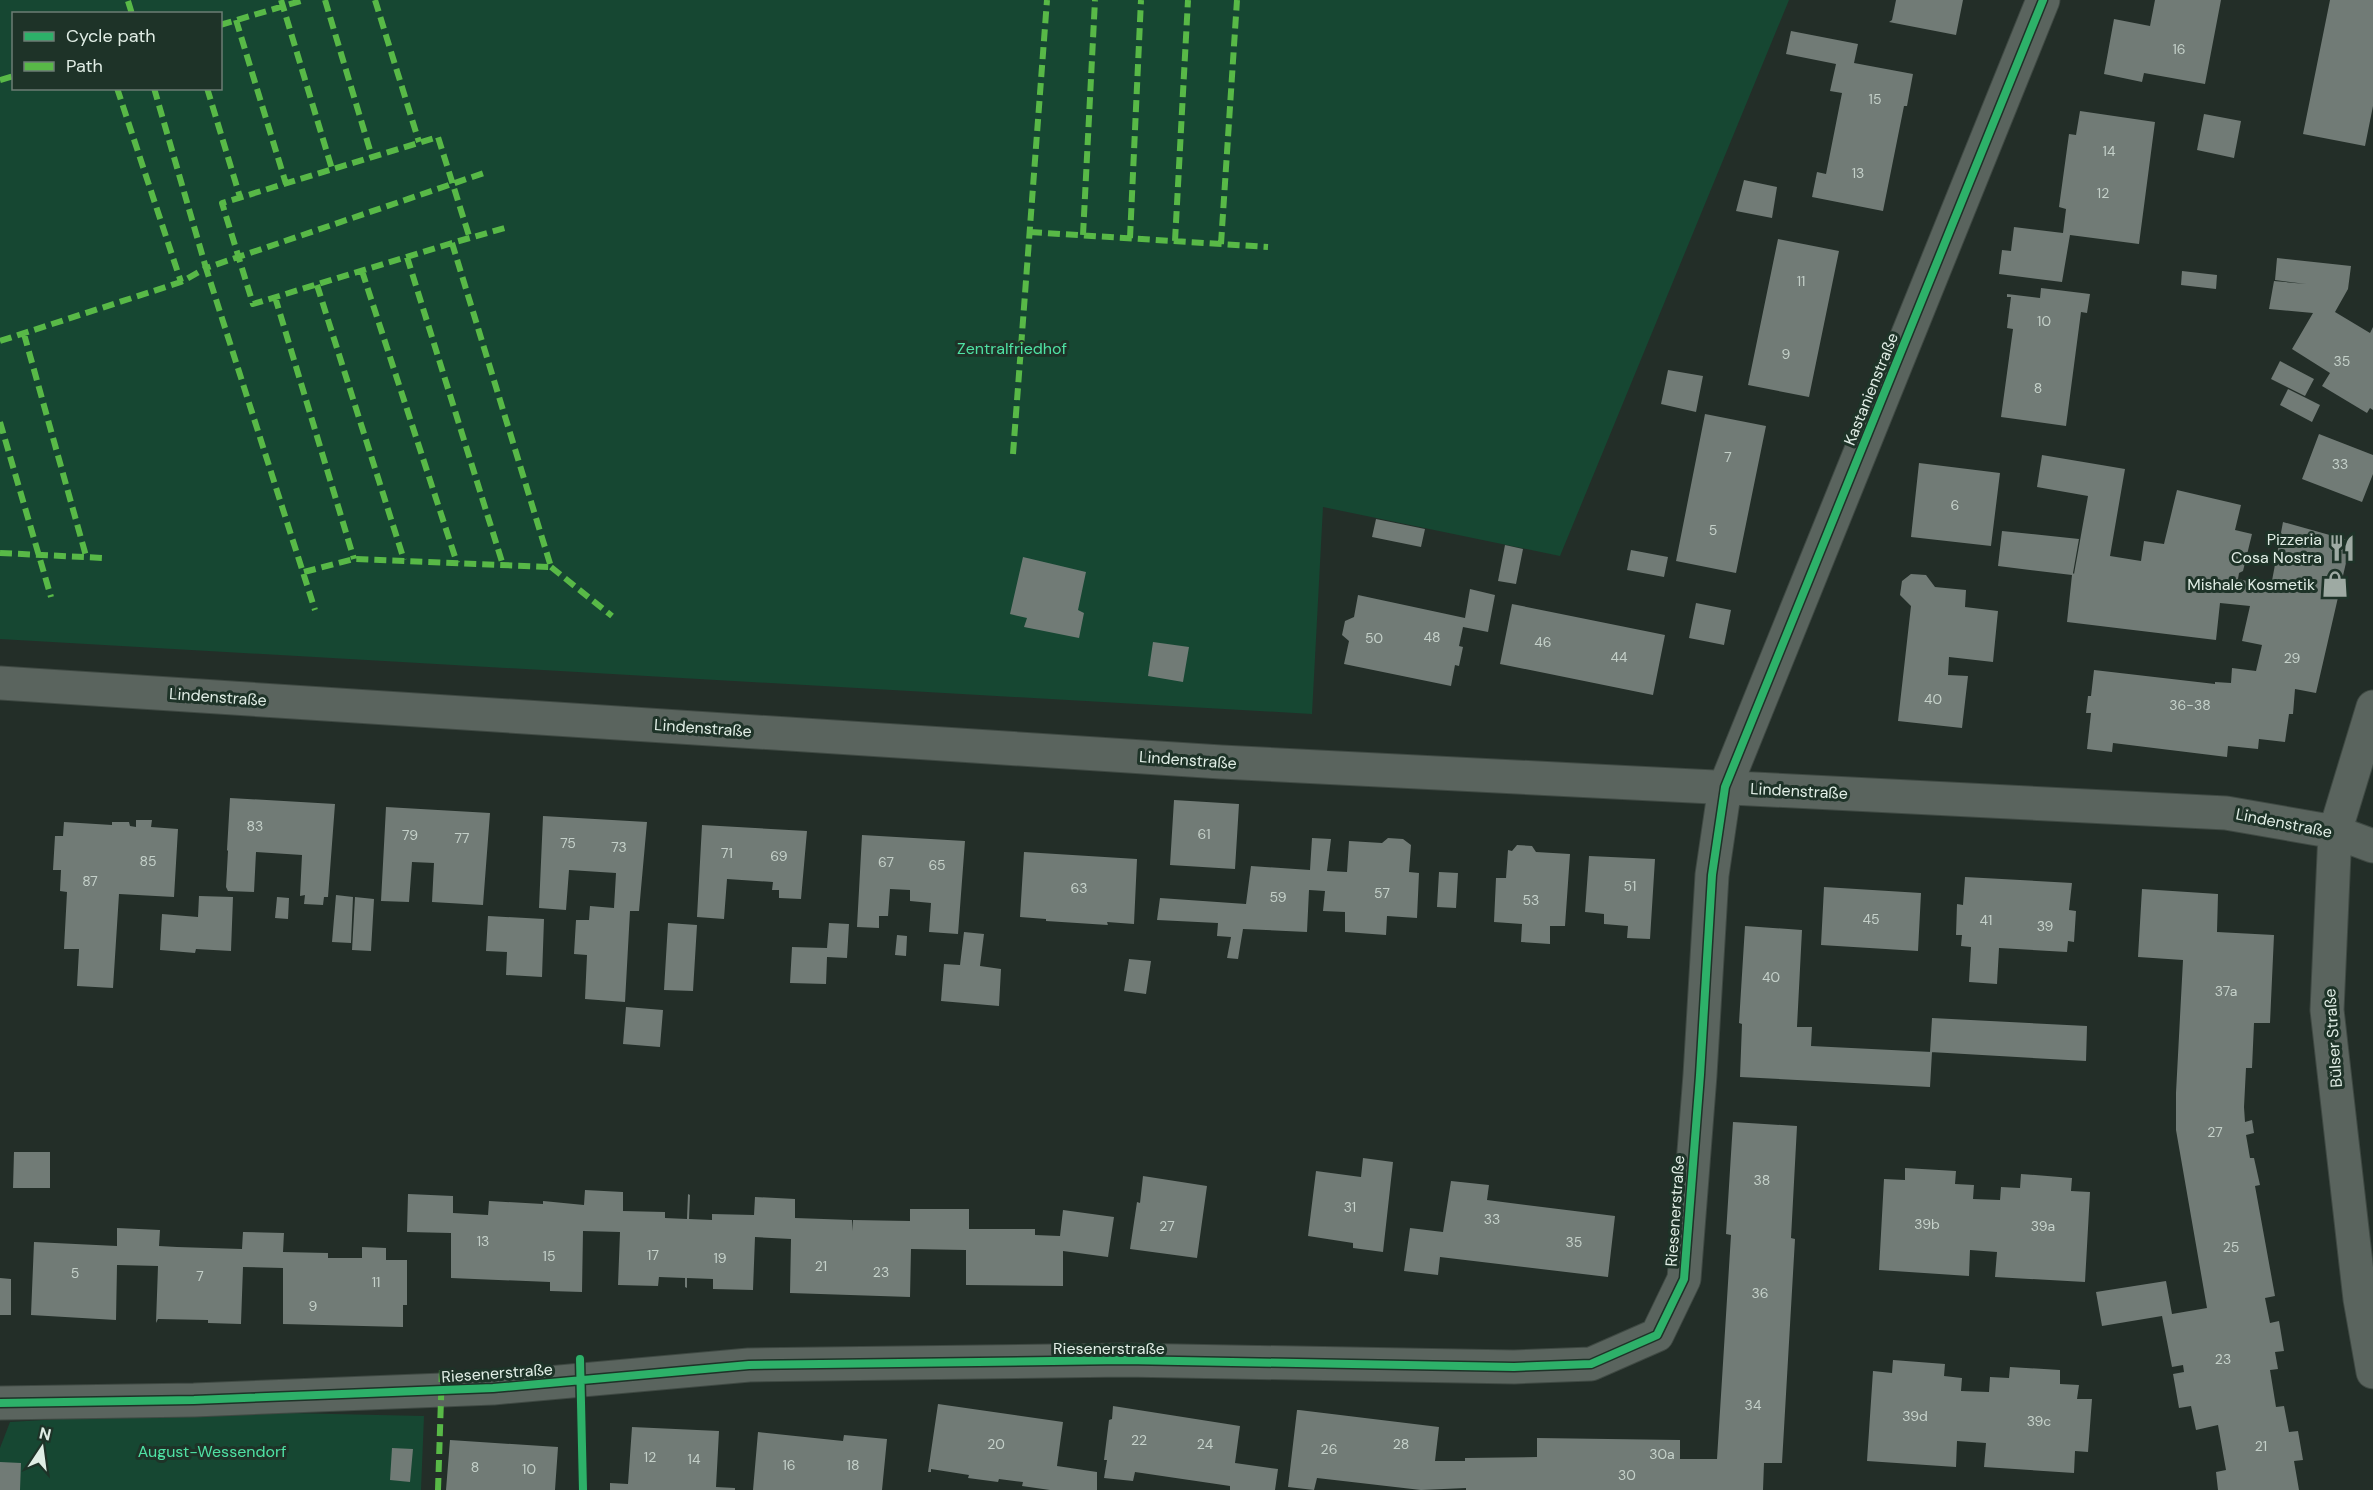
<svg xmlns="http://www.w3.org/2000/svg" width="2373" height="1490" font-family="'DM Sans',sans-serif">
<rect width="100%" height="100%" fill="#232e28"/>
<path fill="#164732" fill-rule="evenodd" d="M0,0H1789L1560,556L1323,507L1312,714L0,639ZM14,14H220V88H14Z
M194,1411L424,1416L421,1490H0V1448L10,1422Z"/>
<path fill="#717b76" d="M1896,0H1963L1956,35L1889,22L1892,20Z
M2155,0H2221L2205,84L2144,73L2142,82L2104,74L2114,19L2150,26Z
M2330,0H2373V106L2365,146L2303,134Z
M1791,31L1858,44L1854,63L1913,74L1907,106H1904L1883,211L1812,197L1817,172L1826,174L1842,93L1830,91L1836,64L1786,54Z
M2080,111L2155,122L2139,244L2070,235L2062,282L1999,274L2002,250L2011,251L2014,227L2063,233L2066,209L2059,207L2069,134L2076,135Z
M2204,114L2241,121L2234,158L2197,150Z
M1744,180L1777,187L1772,218L1736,211Z
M1778,239L1839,251L1809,397L1748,385Z
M2277,258L2351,266L2348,289L2335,312L2370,333L2373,327V410L2370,408L2367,413L2322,386L2330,373L2292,349L2313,313L2269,309L2274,281L2306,284L2275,280Z
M2182,271L2217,275L2216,289L2181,285Z
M2041,288L2090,294L2087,313L2081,312L2066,426L2001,417L2013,329L2007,328L2011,297H2007V294L2040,298Z
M2280,361L2314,379L2305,396L2271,379Z
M1668,370L1703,376L1696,412L1661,404Z
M2288,389L2320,405L2312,422L2280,405Z
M1705,414L1766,426L1736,573L1676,561Z
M2319,434L2373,455V474L2362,502L2302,479Z
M2042,455L2125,469L2110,556L2141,561L2144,541L2164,544L2177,490L2241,505L2235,530L2252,534L2243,571L2239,573L2238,579L2271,586L2283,522L2351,541L2316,693L2295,689L2293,714H2289L2285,742L2259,739L2258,749L2228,746L2227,757L2113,743L2112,752L2087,749L2091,713H2086L2088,696H2091L2094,670L2215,684V682L2231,683L2232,668L2256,671L2262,645L2242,641L2250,606L2220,603L2216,640L2067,622L2072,575L1998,566L2002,531L2079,539L2073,573L2074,574L2088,496L2037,487Z
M1919,463L2000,473L1991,546L1911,537Z
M1376,519L1425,529L1421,547L1372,537Z
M1505,545L1523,549L1516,584L1498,581Z
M1631,550L1668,557L1664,577L1627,570Z
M1023,557L1086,572L1078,610L1084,613L1079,638L1024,627L1027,618L1010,614Z
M1911,574L1926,575L1935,587L1966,590L1965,607L1998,611L1993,662L1949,657L1948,675L1968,676L1962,728L1898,721L1911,606L1900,595L1902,581Z
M1470,589L1495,595L1488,632L1463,627L1459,646L1463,647L1459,666L1455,665L1451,686L1344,664L1349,641L1342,635L1345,621L1354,617L1358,595L1465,618Z
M1696,603L1731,610L1724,645L1689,638Z
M1512,604L1665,635L1653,695L1500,664Z
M1153,642L1189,647L1183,682L1148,676Z
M230,798L335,804L328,897H324L323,905L304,904L305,895L300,896L302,855L256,852L254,892L228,891L226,887L228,851L227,850Z
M1174,800L1239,804L1235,869L1170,865Z
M386,807L490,813L483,905L432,902L434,863L412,862L409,902L381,901Z
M543,816L647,822L639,911H630L625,1002L585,999L587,955L574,954L576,920H589L590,906L614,908L616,873L569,870L566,910L539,908Z
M136,820H152L151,827L178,829L174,897L119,894L113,988L77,986L79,949H64L67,892L60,891L61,870H53L55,836H63L64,822L112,825V822H129L130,826L136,827Z
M702,825L807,831L801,899L779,898V890H772L773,882L727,879L724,919L697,917Z
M862,835L965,841L958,934L929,932L931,903L910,901V890L890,889L888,916H879V928L857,927Z
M1312,838L1331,839L1327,871L1347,872L1349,841L1382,843L1388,838L1403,839L1411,845L1409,872L1419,873L1417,918L1387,916L1386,935L1345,932V912L1323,911L1325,891L1309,890L1307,932L1243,929L1238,959L1227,958L1231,937L1217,936L1218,923L1157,920L1160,898L1246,904L1251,866L1310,870Z
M1517,845L1532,846L1536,852L1570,854L1565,926H1550V944L1521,942L1522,924L1494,922L1496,878H1506L1508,850L1512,851Z
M1024,852L1137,859L1134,924L1107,922L1108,925L1046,921V919L1020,917Z
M1589,856L1655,859L1650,939L1627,938L1628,926L1604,924V914L1585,912Z
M1439,872L1458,873L1456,908L1437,907Z
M1965,877L2072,883L2069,910L2076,911L2074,942L2068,941L2067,952L1999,948L1997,984L1969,982L1971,947L1961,946L1962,935H1956L1957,904L1963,905Z
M1824,887L1921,893L1918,951L1821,945Z
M2142,889L2218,894L2217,932L2274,935L2270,1023H2254L2252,1068H2246L2244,1107L2245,1122L2252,1120L2254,1133L2246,1135L2250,1158H2254L2260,1185L2255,1186L2275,1296L2265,1298L2270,1323L2279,1321L2284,1351L2275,1352L2278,1369L2270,1370L2276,1407L2284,1406L2289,1432L2298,1431L2303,1460L2294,1461L2299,1490H2218L2216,1472L2226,1470L2218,1425L2196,1430L2191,1406L2179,1408L2173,1374L2184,1372L2183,1365L2172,1367L2162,1316L2102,1326L2096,1292L2166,1281L2172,1314L2207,1308L2176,1130V1093L2183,960L2138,957Z
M336,895L353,897L351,943L332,942Z
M199,896L233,897L231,951L196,949L195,953L160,950L162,914L198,917Z
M277,897L289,898L288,919L275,918Z
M355,897L374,899L371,951L352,950Z
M488,916L544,919L542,977L506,975L507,952L486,951Z
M668,923L697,925L693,991L664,990Z
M829,923L849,924L847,958L827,957L826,984L790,983L792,947L827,948Z
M1745,926L1802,930L1797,1027H1812L1811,1046L1932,1052L1930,1087L1740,1077L1742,1024L1739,1023Z
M964,932L984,934L980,966L1001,969L999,1006L941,1001L944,964L960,965Z
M897,935L907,936L906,956L895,955Z
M1129,959L1151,961L1146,994L1124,991Z
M626,1007L663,1010L660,1047L623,1044Z
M1932,1018L2087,1026L2086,1061L1930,1052Z
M1733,1122L1797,1126L1791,1238L1795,1239L1782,1463H1764L1763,1490H1466V1488L1421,1490L1317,1478L1314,1490L1288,1487L1297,1410H1299L1439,1427L1435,1461H1465V1458L1537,1457V1438L1680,1440V1459H1717L1731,1235L1726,1234Z
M14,1152H50V1188H13Z
M1363,1158L1393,1162L1383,1252L1353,1248V1243L1308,1236L1316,1171L1361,1177Z
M1905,1168L1956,1171L1955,1184L1974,1185L1973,1199L2000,1200L2001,1187L2020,1188L2021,1174L2072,1178L2071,1191L2090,1192L2085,1282L1995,1277L1997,1252L1970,1250L1969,1276L1879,1270L1884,1179L1905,1180Z
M1143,1176L1207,1186L1197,1258L1130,1249L1137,1202L1140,1203Z
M1451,1181L1489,1185L1487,1200L1615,1216L1608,1277L1440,1257L1438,1275L1404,1271L1410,1228L1443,1232Z
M585,1190L623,1192V1211L665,1212V1218L687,1219L688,1194L690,1195L689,1219L712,1220V1214L754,1215L755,1197L795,1199V1218L852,1220V1231L853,1220L910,1221V1209H969V1229H1035V1235L1060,1236L1063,1210L1114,1217L1108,1257L1063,1251V1286L966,1285V1250L911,1249L910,1297L790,1293L791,1239L755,1237L753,1290L713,1289V1279L687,1278V1288L685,1287V1278L659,1277L658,1286L618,1285L620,1232L583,1231L582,1292L550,1291V1282L451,1278V1233L407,1232L408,1194L453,1196V1213L488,1215L489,1201L543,1204V1201L584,1205Z
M117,1228L160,1230L159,1246L177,1247L242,1249L243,1232L284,1233L283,1252L328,1253V1258H362V1247L386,1248V1260H407V1305H403V1327L283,1324V1268L243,1267L241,1324L208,1323V1320L158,1319L156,1323L158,1266L117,1265L116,1320L31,1315L34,1242L117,1246Z
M0,1278L11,1279V1315H0Z
M1893,1360L1945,1364L1944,1376L1962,1378L1961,1391L1989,1392L1990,1377L2009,1378L2010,1367L2060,1370V1384L2079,1385L2077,1399H2092L2088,1452L2075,1451L2074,1473L1984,1467L1986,1443L1957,1441L1956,1467L1867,1461L1873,1371L1892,1373Z
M938,1404L1063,1422L1057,1466L1097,1472V1490H1050L1022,1486L1023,1482L999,1479L998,1482L968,1478L969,1475L931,1469V1472H928Z
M1113,1406L1240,1426L1235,1463L1278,1469L1275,1490H1230V1486L1135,1472L1133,1481L1104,1478L1107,1460H1104L1109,1420L1112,1419Z
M632,1427L719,1431L716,1487L735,1488V1490H610V1483L628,1484Z
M758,1432L843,1441L844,1435L887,1439L882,1490H753Z
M450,1440L558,1447L555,1490H446Z
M392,1448L413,1449L410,1482L390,1480Z
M0,1462L21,1463L20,1490H0Z"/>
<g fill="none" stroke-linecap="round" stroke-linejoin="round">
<defs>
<path id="minor" d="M0,683L1221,762L2226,813L2335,832L2373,846
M2373,707L2335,832L2327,1010L2360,1299L2373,1372
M0,1403L194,1400L493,1388L749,1365L1125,1360L1514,1367L1591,1364L1657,1335L1684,1279L1700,1075L1712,875L1725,787L2043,0"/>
</defs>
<use href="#minor" stroke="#3f4943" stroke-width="35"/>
<use href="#minor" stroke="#5a645e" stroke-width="33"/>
<path stroke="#58b947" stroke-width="6" stroke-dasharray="12 6" stroke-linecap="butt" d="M281,0L332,169
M325,0L372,157
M375,0L419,142
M128,1L132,14
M92,12V14
M236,20L286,184
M220,25L304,0
M0,80L14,76
M117,88L181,282
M154,88L206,268L487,172
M207,88L240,197
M1030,232L1268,247
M1083,235L1095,0
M1130,238L1141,0
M1175,241L1188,0
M452,243L253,304L222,203L438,137L470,239
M1221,244L1237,0
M407,257L503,565
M362,271L457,563
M317,285L404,560
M275,297L354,559
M24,334L86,556
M0,341L181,282L206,268L315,610
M0,422L51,597
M1013,454L1047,0
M0,553L104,558
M551,567L612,616
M304,572L354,559L551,567L452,243L505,228
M438,1490L442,1369"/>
<defs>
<path id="cycleway" d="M580,1359L583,1490
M0,1403L194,1400L493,1388L749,1365L1125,1360L1514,1367L1591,1364L1657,1335L1684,1279L1700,1075L1712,875L1725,787L2043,0"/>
</defs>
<use href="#cycleway" stroke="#1e3328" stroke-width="11"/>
<use href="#cycleway" stroke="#2db169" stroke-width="8"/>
</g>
<defs>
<symbol id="restaurant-bare" viewBox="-9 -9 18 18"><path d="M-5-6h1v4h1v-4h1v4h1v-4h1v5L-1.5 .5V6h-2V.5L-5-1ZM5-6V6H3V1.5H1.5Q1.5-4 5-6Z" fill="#9eaaa3" stroke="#1e3328" stroke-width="2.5" paint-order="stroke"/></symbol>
<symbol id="shop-bare" viewBox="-9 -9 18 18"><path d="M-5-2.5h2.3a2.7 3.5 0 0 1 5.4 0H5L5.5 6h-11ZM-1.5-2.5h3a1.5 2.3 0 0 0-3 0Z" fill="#9eaaa3" stroke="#1e3328" stroke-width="2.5" paint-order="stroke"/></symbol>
</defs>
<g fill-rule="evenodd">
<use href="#restaurant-bare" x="2323" y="529" width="38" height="38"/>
<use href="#shop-bare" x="2316" y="565" width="38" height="38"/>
</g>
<g text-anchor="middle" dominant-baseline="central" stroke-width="6" stroke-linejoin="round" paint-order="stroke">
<g font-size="14" fill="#c4d0c9">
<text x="2179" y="49">16</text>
<text x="1875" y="99">15</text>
<text x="2109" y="151">14</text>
<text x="1858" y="173">13</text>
<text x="2103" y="193">12</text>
<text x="1801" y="281">11</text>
<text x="2044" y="321">10</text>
<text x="1786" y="354">9</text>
<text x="2342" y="361">35</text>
<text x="2038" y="388">8</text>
<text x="1728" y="457">7</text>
<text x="2340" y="464">33</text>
<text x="1955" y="505">6</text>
<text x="1713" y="530">5</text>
<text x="1432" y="637">48</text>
<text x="1374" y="638">50</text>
<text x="1543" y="642">46</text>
<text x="1619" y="657">44</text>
<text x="2292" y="658">29</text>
<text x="1933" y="699">40</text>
<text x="2190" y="705">36-38</text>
<text x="255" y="826">83</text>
<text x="1204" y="834">61</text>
<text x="410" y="835">79</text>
<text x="462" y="838">77</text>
<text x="568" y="843">75</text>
<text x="619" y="847">73</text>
<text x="727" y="853">71</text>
<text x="779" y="856">69</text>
<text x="148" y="861">85</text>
<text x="886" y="862">67</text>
<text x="937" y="865">65</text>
<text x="90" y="881">87</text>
<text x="1630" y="886">51</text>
<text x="1079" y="888">63</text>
<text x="1382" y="893">57</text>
<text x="1278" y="897">59</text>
<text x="1531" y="900">53</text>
<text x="1871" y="919">45</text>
<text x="1986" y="920">41</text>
<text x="2045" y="926">39</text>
<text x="1771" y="977">40</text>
<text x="2226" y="991">37a</text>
<text x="2215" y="1132">27</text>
<text x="1762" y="1180">38</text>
<text x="1350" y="1207">31</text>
<text x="1492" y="1219">33</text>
<text x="1927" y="1224">39b</text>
<text x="1167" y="1226">27</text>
<text x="2043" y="1226">39a</text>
<text x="483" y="1241">13</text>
<text x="1574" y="1242">35</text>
<text x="2231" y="1247">25</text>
<text x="653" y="1255">17</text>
<text x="549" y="1256">15</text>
<text x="720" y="1258">19</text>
<text x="821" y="1266">21</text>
<text x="881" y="1272">23</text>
<text x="75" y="1273">5</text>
<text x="200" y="1276">7</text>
<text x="376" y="1282">11</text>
<text x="1760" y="1293">36</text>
<text x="313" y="1306">9</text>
<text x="2223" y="1359">23</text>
<text x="1753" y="1405">34</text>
<text x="1915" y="1416">39d</text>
<text x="2039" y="1421">39c</text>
<text x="1139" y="1440">22</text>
<text x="996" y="1444">20</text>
<text x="1205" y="1444">24</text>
<text x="1401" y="1444">28</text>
<text x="2261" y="1446">21</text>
<text x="1329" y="1449">26</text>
<text x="1662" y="1454">30a</text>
<text x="650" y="1457">12</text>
<text x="694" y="1459">14</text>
<text x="789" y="1465">16</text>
<text x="853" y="1465">18</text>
<text x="475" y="1467">8</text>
<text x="529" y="1469">10</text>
<text x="1627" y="1475">30</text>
</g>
<g font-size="16" fill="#4fe2a4" stroke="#1e3328">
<text x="1012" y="348">Zentralfriedhof</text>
<text x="212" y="1451">August-Wessendorf</text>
</g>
<g font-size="16" fill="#e0ede5" stroke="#1e3328">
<text transform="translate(1871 389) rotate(-68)">Kastanienstraße</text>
<text transform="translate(218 697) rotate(4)">Lindenstraße</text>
<text transform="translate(703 728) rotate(4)">Lindenstraße</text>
<text transform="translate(1188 760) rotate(4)">Lindenstraße</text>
<text transform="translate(1799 791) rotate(3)">Lindenstraße</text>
<text transform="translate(2284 823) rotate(11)">Lindenstraße</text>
<text transform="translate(2333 1038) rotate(-94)">Bülser Straße</text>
<text transform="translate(1675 1211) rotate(-86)">Riesenerstraße</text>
<text x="1109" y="1348">Riesenerstraße</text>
<text transform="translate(497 1373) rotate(-4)">Riesenerstraße</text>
</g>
<g font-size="16" fill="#e0ede5" stroke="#1e3328" text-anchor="end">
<text x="2322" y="539">Pizzeria<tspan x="2322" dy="18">Cosa Nostra</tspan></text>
<text x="2315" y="584">Mishale Kosmetik</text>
</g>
</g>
<rect x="12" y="12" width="210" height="78" fill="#1e3328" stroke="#6c7d74" stroke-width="1.5"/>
<rect x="24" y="32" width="30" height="9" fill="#2db169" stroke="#6c7d74" stroke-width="1.5"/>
<text x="66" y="42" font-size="18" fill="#e0ede5">Cycle path</text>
<rect x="24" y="62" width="30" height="9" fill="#58b947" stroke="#6c7d74" stroke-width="1.5"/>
<text x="66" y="72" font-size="18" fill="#e0ede5">Path</text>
<g transform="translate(42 1448) rotate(13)" stroke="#1e3328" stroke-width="4.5" paint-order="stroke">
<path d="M0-4.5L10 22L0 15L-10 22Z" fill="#e0ede5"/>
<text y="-9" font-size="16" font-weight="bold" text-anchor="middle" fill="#e0ede5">N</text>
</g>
</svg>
